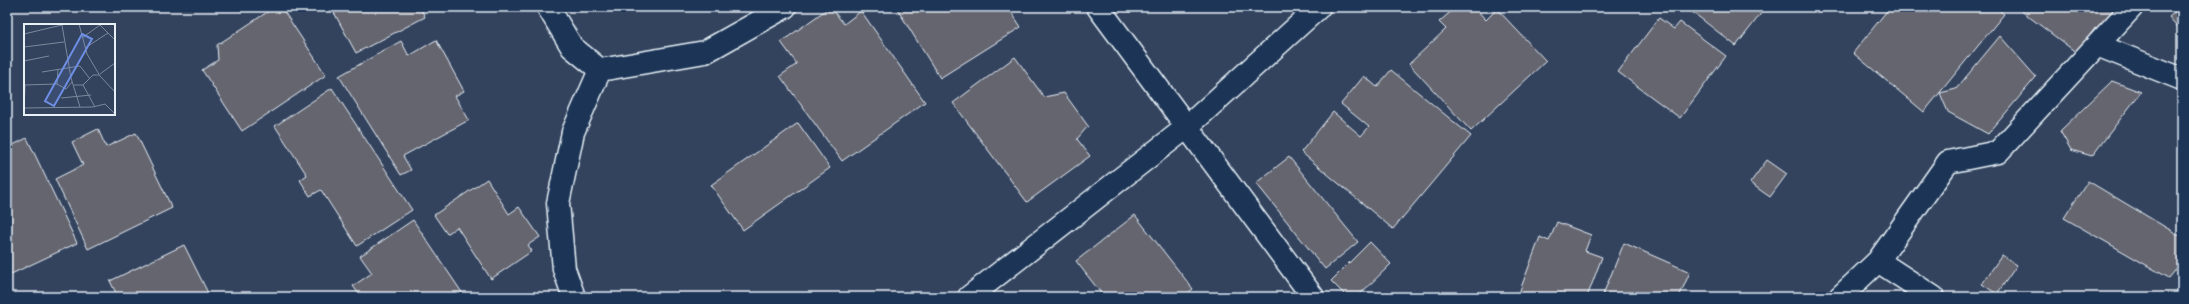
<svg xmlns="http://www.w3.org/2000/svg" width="2189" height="304" font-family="'Patrick Hand',sans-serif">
<rect width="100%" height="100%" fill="#33435e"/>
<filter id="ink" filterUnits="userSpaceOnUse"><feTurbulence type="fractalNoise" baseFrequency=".025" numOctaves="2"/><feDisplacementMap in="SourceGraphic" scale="8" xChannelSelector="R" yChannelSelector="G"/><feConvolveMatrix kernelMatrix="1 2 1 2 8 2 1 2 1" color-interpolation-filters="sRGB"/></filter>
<g filter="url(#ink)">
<path fill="#65656f" stroke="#e8f1f8" d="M275,7H281L326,75L242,131L202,70L218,60L217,45Z
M331,7H420L425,17L356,53Z
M830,7L844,24L861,11L925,102L842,161L780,76L797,64L781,42Z
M896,7H1008L1021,27L940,78Z
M1122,7H1140L1134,12L1124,11Z
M1456,7H1474L1486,20L1497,9L1546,61L1471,131L1409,64L1446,29L1439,22Z
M1686,7H1766L1736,46Z
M1890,7H1995L2004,14L1924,112L1853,53Z
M2016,7H2127L2105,35L2095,28L2077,53Z
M2180,7H2182V32L2169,17Z
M1659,18L1674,29L1680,22L1726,56L1680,118L1618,72Z
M2000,36L2036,77L1988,134L1948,112L1940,93L1956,89Z
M436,40L464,91L455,96L469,120L403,156L411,170L401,175L339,76L401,41L409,56Z
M1015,57L1044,97L1064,93L1088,126L1077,139L1090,156L1027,202L953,103Z
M1391,70L1471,136L1393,229L1301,152L1333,112L1361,136L1369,127L1341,104L1364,76L1377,87Z
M2112,81L2141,92L2092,156L2071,150L2060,131Z
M332,88L412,210L357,246L321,190L310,196L300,180L307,175L275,126Z
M798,123L830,168L743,230L711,185Z
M98,129L106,147L136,133L172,208L88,249L55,179L83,165L72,142Z
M27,138L77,243L7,276V148Z
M1289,157L1358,242L1325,269L1256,183Z
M1767,160L1787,174L1770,197L1750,183Z
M487,179L509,214L519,207L540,237L528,245L532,251L491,279L457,227L447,234L434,215Z
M2088,181L2182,237V262L2169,278L2064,218Z
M1135,215L1193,289L1183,297H1104L1076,261Z
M413,220L465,297H361L353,286L372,273L360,256Z
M1557,222L1591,235L1585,251L1602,257L1587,297H1528L1519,293L1540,237L1549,241Z
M1370,242L1391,264L1357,297H1347L1331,281Z
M1624,243L1690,272L1679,297H1602Z
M184,245L210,297H118L110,281Z
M2002,255L2017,265L1997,294L1982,284Z"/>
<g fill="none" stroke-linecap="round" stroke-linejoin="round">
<defs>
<path id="minor" d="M548,7L572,47L600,70L705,52L785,7
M1098,7L1313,297
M2097,45L2182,79
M1878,261L1933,297
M574,297L564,269L558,203L573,132L600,70
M969,297L1187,127L1319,7
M1840,297L1878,261L1948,162L1998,152L2132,7"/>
</defs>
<use href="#minor" stroke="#e8f1f8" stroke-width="25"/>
<use href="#minor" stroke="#1d3557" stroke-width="22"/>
</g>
</g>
<g transform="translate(24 24)">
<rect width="91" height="91" fill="#33435e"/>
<path fill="none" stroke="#7b899c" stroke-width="1" d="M55,0L63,30L76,52L91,68M0,10L38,1L47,54L56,83M58,14L76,1L91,16M0,23L40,18M61,24L84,9M0,37L25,32M18,48L56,42L66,55M76,50L91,39M33,60L42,65L48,58M0,61L33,60L34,45M50,61H59L69,51H75M59,61L71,83M37,74L67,71M1,84L69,83L81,80L91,90M0,89L1,61"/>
<path fill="#6e8fe5" fill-opacity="0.15" stroke="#6e8fe5" stroke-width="2" d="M58,10L68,15L30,82L21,77Z"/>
<rect width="91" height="91" fill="none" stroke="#e8f1f8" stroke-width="2"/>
</g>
<rect width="2189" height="304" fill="none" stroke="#1d3557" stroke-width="24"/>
<rect x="12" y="12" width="2165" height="280" fill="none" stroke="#e8f1f8" stroke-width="1.5" filter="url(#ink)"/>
</svg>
